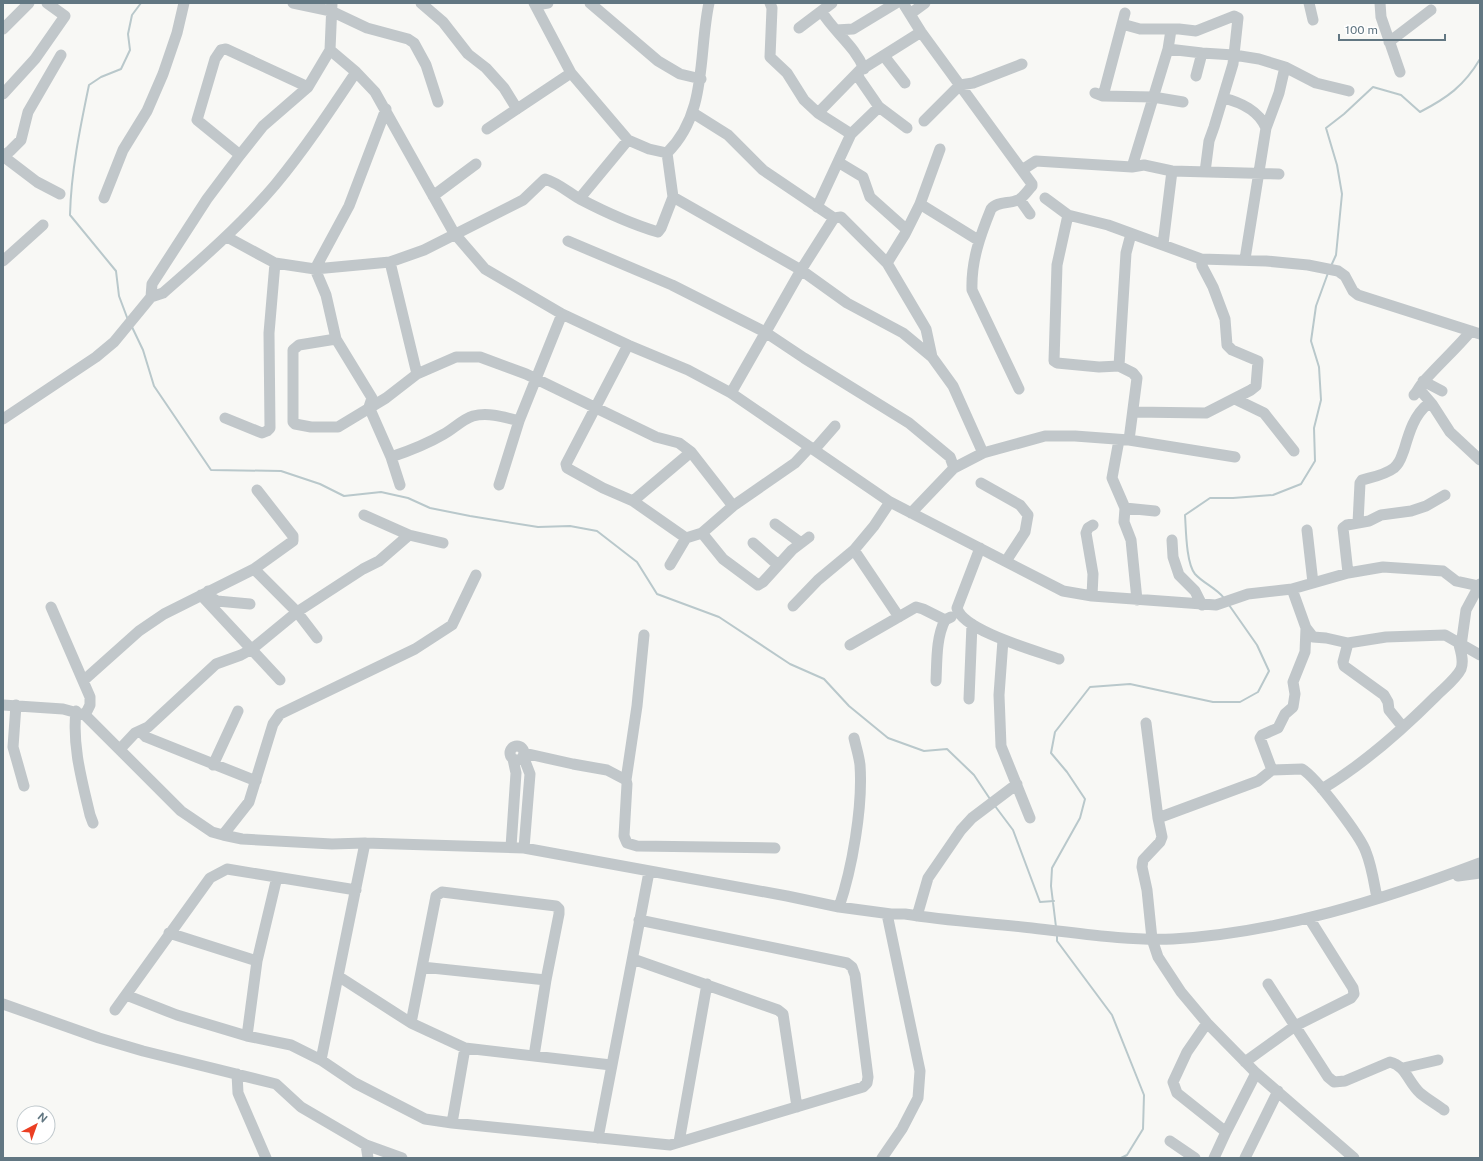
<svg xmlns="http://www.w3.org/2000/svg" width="1483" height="1161" font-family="'Public Sans',sans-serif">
<rect width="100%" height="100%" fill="#f8f8f5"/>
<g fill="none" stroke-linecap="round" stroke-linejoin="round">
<path stroke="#b9c8cb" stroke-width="2" d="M1331,266L1336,255L1342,194L1337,165L1326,128L1344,114L1373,87L1401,95L1420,112C1447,98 1464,86 1480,59
M128,320L119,296L116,271L70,215C71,172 80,128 89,85L101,77L121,69L130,50L128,34L132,15L141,3
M132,327L143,350L154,386L211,470L281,471L320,484L344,496L381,492L408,498L430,508L470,516L538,527L570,526L597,531L637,562L657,594L719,617L790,664L824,679L849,706L888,738L924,751L947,749L974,775L990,799
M1224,598C1216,588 1203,583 1195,574C1186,563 1186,529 1185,515L1210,498H1233L1273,495L1301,484L1315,461L1314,428L1321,400L1319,367L1311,341L1316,306L1328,273
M995,806L1013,830L1040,902L1054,901
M1056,927L1051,886L1052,868L1080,818L1085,799L1067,772L1051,753L1055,732L1090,687L1130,684L1213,702H1240L1258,692L1269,671L1257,645L1229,605
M1057,935V941L1112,1015L1144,1095L1143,1129L1127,1155L1121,1158"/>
<path stroke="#c1c7ca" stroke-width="11" d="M293,3L331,11L367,28L408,39L414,43L426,65L438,102
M332,3L330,50L356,72L375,92L454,233L485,269L562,314L628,345L688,370L731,393L890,502L1063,591L1092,596L1216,605L1248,594L1292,589L1348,573L1383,567L1443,571L1456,581L1479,586
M421,3L443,22L468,54L486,68L504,88L517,109
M534,3L571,73L628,140L649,149L667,153
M590,3L658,61L680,74L701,79
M770,3L772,8L770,57L787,73L804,100L818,113L851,134
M903,3L921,32L1032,184V186C1028,190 1023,198 1018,200C1009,204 997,201 991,209C980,236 971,261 972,290L1019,389
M1309,3L1313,20
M1380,3L1381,17L1400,72
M536,5L548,3
M822,12C834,32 855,46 864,69
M910,14L925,3
M1122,24L1140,29H1179L1196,31L1234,16L1238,18L1233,64L1214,127L1209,141L1205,172
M799,28L832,3
M3,29L29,3
M836,30L853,29L896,3
M1389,42L1431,10
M1168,49L1202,53L1234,55L1259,59L1285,67L1316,83L1349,91
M884,56L905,83
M858,73L859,78L879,107L907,128
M1196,76L1202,53
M1095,93L1103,96L1153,97L1183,102
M3,94L35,59L65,16L47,3
M1103,96L1125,13
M1223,98C1240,102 1259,111 1266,128L1245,259
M386,109L349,206L315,269L326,295L336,339L372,398L369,407L391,457L400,485
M693,113L728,135L763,170L834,218L841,217L887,263L926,329L932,357
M818,113L859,71L921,32
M924,121L960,85L973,83L1022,64
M1266,128L1279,93L1285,67
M487,129L571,73
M667,153C708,113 698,54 709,3
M240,155L197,120L215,59L221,50L226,49L308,87
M3,156L10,151L21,140L28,112L61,55
M3,156L37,182L60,194
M838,162L863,177L870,197L907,230
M1132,167L1168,49L1171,30
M1022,170L1036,161L1132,167L1144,165L1172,171L1279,174
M433,196L476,164
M673,197L801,270L847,303L903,333L932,357L953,386L983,453
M104,198L123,150L147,111L163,74L177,33L184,3
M580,198L628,140
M1045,198L1068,215L1108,225L1201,259L1266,261L1308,265L1338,271L1345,276L1353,291L1358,295L1480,334
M1020,200L1030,214
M920,204L978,240
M817,207L851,134L879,107
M1068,215L1057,265L1054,361L1057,363L1099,367L1119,366L1133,373L1137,378L1129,440
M227,237L275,263L315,269L390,262L424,250L523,200L545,179C558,183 568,192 580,199C605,212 631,224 658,232L661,228L673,197L667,153
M568,241L672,285L765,332L804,358L909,423L950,457L954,468
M1163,244L1172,171
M3,261L43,225
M390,262L417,374
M887,263L905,234L920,204L940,149
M151,297L163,293C202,259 241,225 275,185C304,150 330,111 356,72
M336,339L299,345L293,350V422L295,424L311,427H338L386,398L417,374L456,357H480L526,374L656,437L679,443L691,452L733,506
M628,345L566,464L567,468L603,488L633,501L686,538
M1119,366L1126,253L1131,234
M1423,381L1442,391
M1420,390L1432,404L1450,432L1480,460
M731,393L801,270L834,218
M1414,395C1419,390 1420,384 1425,380C1440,363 1456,349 1471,331
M1235,399L1264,413L1294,451
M1133,412L1206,413L1251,390L1256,386L1258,361L1232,350L1227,345L1225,319L1213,287L1202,266L1201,259
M225,418L262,433L267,431L270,428L269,333L275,263
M3,419L96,357L114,342L151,297L152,284L207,199L240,155L263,126L308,87L330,50
M1119,440L1112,478L1125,508L1124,522L1131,540L1137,600
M814,450L835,426
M391,457C409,451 427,444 444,434C453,429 463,419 473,416C488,412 504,417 519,421
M981,483L1020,505L1028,515L1025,532L1006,561
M499,485L519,421L562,314
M633,501L691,452
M1125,508L1155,511
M911,513L954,468L983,453L1045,436H1075L1129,440L1235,457
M364,515L409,535L443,543
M1358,523L1360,483L1362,480C1373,477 1385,475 1394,468C1401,462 1401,457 1404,450C1409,433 1414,415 1428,404V400
M775,524L801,543
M1307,530L1313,583
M702,533L723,559L758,585L763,582L792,550L809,537
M1172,540L1173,557L1179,575L1195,591L1202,605
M753,543L778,565
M980,548L957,608C963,631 1037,651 1059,659
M854,550L899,617
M670,565L686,538L702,533L733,506L795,463L810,447
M254,569L297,612L317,638
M1348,573L1343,528L1347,525L1369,521L1381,515L1411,511L1426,506L1445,495
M208,591L212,598L217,601L250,604
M201,595L280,680
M1092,596L1093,574L1086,533L1088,528L1093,525
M793,606L818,580L854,550L874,526L890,502
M51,607L90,697V705L85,715
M1306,628L1313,637L1326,638L1348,643L1386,637L1445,635L1480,655
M644,635L637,706L626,780L627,784L624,836L627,843L637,846L775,848
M1003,640L999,695L1001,746L1030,818
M1348,643L1343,662L1344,666L1384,695L1388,702L1389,710L1402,726
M850,645L916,607L923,609L945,620
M1461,646L1466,610L1480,584
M83,681L139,631L164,614L254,569L293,541V536L257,490
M936,681C937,660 936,638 945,620L951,617
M969,699L972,624
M3,705L63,709L85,715L181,811L212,832L223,835L242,839L332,844L365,843L524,848L787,896L839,907L891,914H905C947,921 990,923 1032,928C1078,933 1126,941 1173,939C1278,933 1382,900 1480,863
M16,705L13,747L24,786
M76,711C72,746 82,781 90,815L93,823
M1146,723L1158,818L1162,837L1160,842L1143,860L1142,867L1147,890L1152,939L1158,957L1181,992L1207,1023L1256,1073L1354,1158
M140,731L146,737L256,781
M510 753a7 7 0 1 1 14 0a7 7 0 1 1-14 0Z
M120,749L135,733L148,727L216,664L241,655L252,649L297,612L363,569L379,561L409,535
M524,753L573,764L607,770L626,780
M523,756L530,774L524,848
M213,765L238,711
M1272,770L1260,738L1262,735L1278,728L1285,714L1293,707L1295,694L1293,682L1305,652L1306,628L1292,589
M1322,789C1364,764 1401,731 1436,696C1444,688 1456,679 1461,669C1464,661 1461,652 1459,645
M1158,818L1258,781L1272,770L1302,769C1316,777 1361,837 1366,852C1372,867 1374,883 1377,898
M223,835L249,802L273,724L280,714L415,649L452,625L476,575
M511,847L516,773L513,759
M1458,876L1480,873
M839,907C852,869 863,807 860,765C859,756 856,747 854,738
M917,916L928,878L961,830L972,818L1017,784
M169,933L257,961
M633,959L778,1010L783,1014L797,1107
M422,967L546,980
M338,976L411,1023L465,1048L611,1065
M1268,984L1328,1077L1334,1082L1345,1081L1390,1062C1406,1066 1408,1082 1420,1093C1427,1099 1436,1104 1444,1110
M126,995L177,1015L247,1036L291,1045L321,1060L355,1083L425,1119L452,1123L670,1145L863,1087L867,1083L868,1077L855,975L852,967L847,963L639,920
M3,1004L99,1038L143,1051L276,1084L301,1107L366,1145L402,1158
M115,1010L210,878L227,869L356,890
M411,1023L436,896L442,892L556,906L559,909V914L546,980L534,1056
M1207,1023L1187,1052L1173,1082L1177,1093L1226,1132L1214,1158
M247,1036L257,961L277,877
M321,1060L365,843
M1245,1062L1295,1026L1351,998L1354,994L1353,988L1309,918
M1403,1068L1438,1060
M237,1074L238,1093L266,1158
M452,1123L465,1048
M1226,1132L1256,1073
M598,1138L649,872
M1170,1141L1195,1158
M679,1142L707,984
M366,1145L368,1158
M882,1158L902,1129L918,1098L920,1071L887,914
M1245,1158L1278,1091"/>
</g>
<rect width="1483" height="1161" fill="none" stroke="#627782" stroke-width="8"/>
<g transform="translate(36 1125) rotate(41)"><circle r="19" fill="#ffffff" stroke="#c0c9cd"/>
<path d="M0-3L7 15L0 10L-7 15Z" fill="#eb3f23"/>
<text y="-6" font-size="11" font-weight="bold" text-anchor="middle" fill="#627782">N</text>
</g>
<path d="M1339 34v6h106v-6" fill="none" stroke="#627782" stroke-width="2"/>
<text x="1345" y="34" font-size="12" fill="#627782" stroke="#ffffff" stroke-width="3" paint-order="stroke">100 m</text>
</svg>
